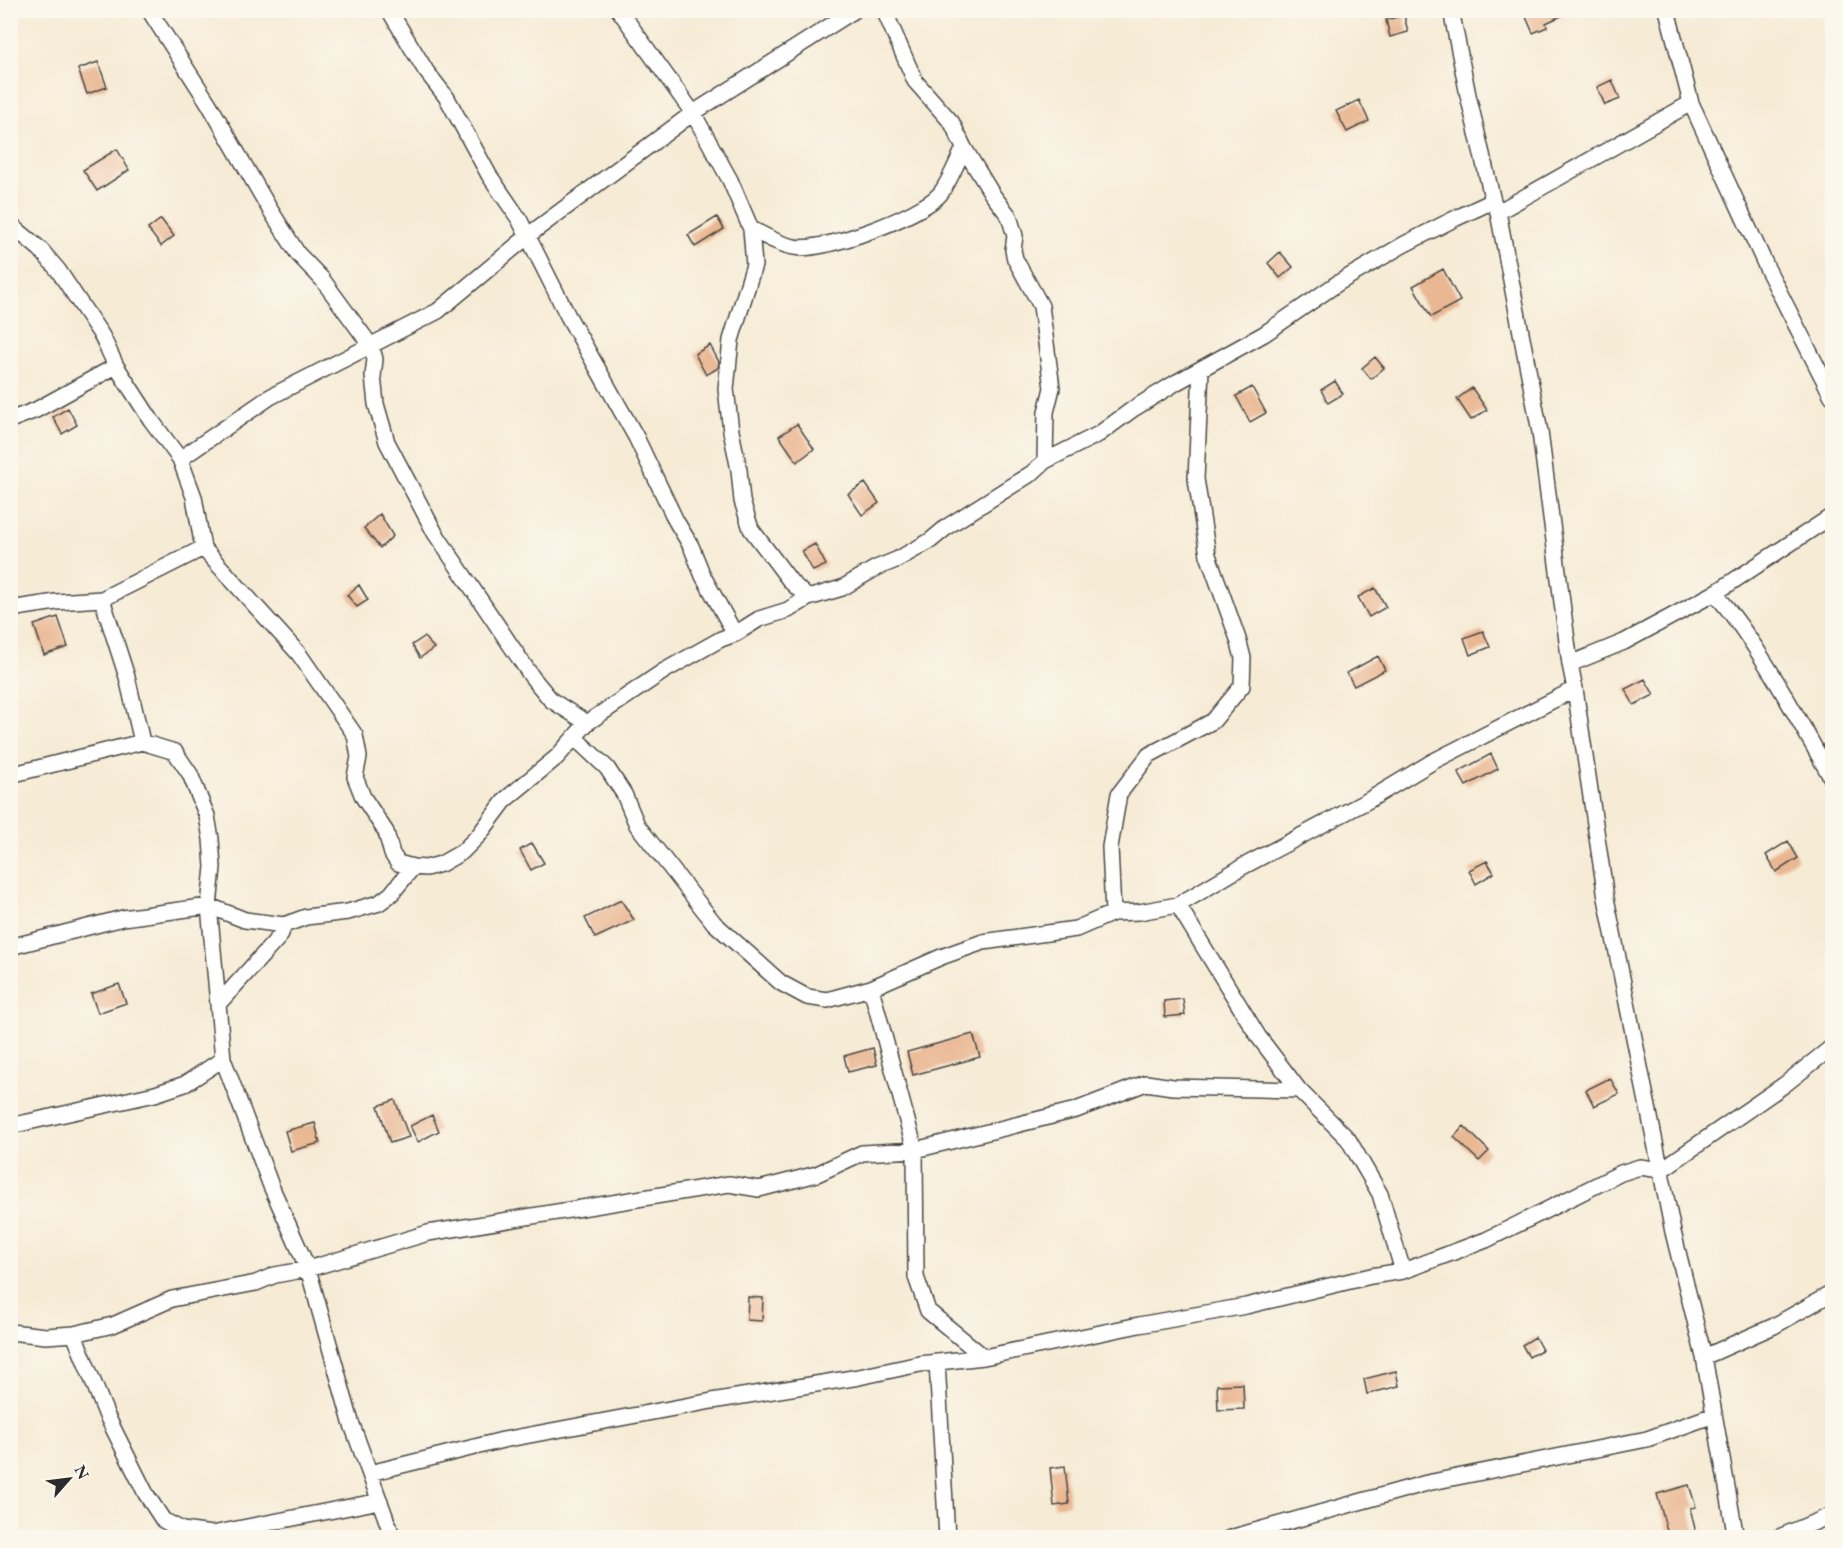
<svg xmlns="http://www.w3.org/2000/svg" width="1843" height="1548" font-family="'EB Garamond',serif">
<rect width="100%" height="100%" fill="#fbf7ec"/>
<filter id="ink" filterUnits="userSpaceOnUse"><feTurbulence type="fractalNoise" baseFrequency=".0167" numOctaves="2"/><feDisplacementMap in="SourceGraphic" scale="12" xChannelSelector="R" yChannelSelector="G"/><feConvolveMatrix kernelMatrix="1 2 1 2 8 2 1 2 1" color-interpolation-filters="sRGB"/></filter>
<filter id="wash" filterUnits="userSpaceOnUse"><feTurbulence type="fractalNoise" baseFrequency=".008" numOctaves="4" result="noise"/><feDisplacementMap in="SourceGraphic" scale="24" xChannelSelector="R" yChannelSelector="G"/><feGaussianBlur stdDeviation="1.35" result="paint"/><feColorMatrix in="noise" values="0 0 0 0 0 0 0 0 0 0 0 0 0 0 0 0 0 1.4 0 .05"/><feComposite in="paint" operator="in"/></filter>
<g filter="url(#wash)">
<rect width="100%" height="100%" fill="#f6ebd5"/>
<g id="blocks">
<path fill="#eab793" d="M1523,10H1574L1546,23L1547,27L1533,33Z
M1404,15L1408,32L1390,37L1386,20Z
M98,62L107,87L87,94L78,69Z
M1612,80L1620,99L1605,105L1597,87Z
M1359,100L1369,121L1347,132L1336,111Z
M117,149L129,170L97,191L83,170Z
M717,217L724,229L695,247L688,235Z
M161,219L174,236L161,246L148,229Z
M1280,252L1293,267L1280,278L1268,263Z
M1443,269L1460,301L1431,317L1413,286Z
M710,345L719,362L718,368L706,375L695,354Z
M1375,357L1384,368L1371,379L1362,368Z
M1335,381L1343,394L1328,403L1321,390Z
M1252,387L1266,413L1250,422L1236,396Z
M1472,388L1487,410L1471,420L1457,399Z
M68,408L77,425L62,434L53,417Z
M797,424L814,449L797,462L779,436Z
M865,483L879,503L862,515L848,494Z
M380,514L393,536L380,548L364,528Z
M815,544L826,565L813,571L802,551Z
M359,585L368,600L357,607L347,595Z
M1375,588L1386,607L1369,617L1358,597Z
M58,617L68,647L44,655L34,625Z
M1483,631L1490,647L1470,655L1464,638Z
M424,637L434,648L420,658L412,645Z
M1378,656L1385,670L1354,686L1347,673Z
M1645,679L1654,695L1634,705L1625,689Z
M1491,754L1498,769L1466,786L1458,772Z
M1788,841L1798,858L1776,872L1766,855Z
M532,843L544,863L531,870L520,850Z
M1487,861L1494,873L1476,884L1469,870Z
M621,900L634,920L595,938L585,918Z
M119,984L126,1003L98,1013L91,994Z
M1183,999L1185,1015L1165,1017L1164,1001Z
M973,1034L980,1057L913,1075L907,1052Z
M873,1048L877,1065L848,1072L844,1056Z
M1610,1078L1619,1094L1594,1106L1586,1090Z
M395,1100L409,1137L390,1143L378,1106Z
M432,1115L439,1131L418,1142L410,1126Z
M315,1123L320,1143L291,1151L285,1131Z
M1464,1126L1489,1151L1479,1161L1454,1137Z
M748,1297L763,1298L762,1321L747,1320Z
M1535,1337L1542,1350L1529,1357L1522,1345Z
M1396,1371L1399,1386L1367,1394L1364,1379Z
M1243,1384L1244,1409L1218,1410L1217,1385Z
M1065,1466L1069,1504L1054,1506L1050,1468Z
M1689,1485L1696,1507L1690,1508L1696,1533L1669,1538L1657,1494Z"/>
</g>
</g>
<g filter="url(#ink)">
<use href="#blocks" fill-opacity="0" stroke="#494844" stroke-width="1.5"/>
<g fill="none" stroke-linecap="round" stroke-linejoin="round">
<defs>
<path id="street" d="M149,10L209,104L269,208L298,254L322,279L371,346L375,359L373,376L376,404L387,442L435,533L532,677L551,700L587,723
M389,10L426,71L447,98L489,175L519,219L568,316L636,437L676,521L691,546L703,576L735,634
M619,10L693,113L730,180L751,229L754,265L731,340L726,389L731,431L739,470L742,501L751,529L791,582L808,598
M884,10L915,81L952,123L964,148L992,194L1009,216L1015,236L1013,250L1015,259L1041,306L1052,388L1046,412L1045,461
M1451,10L1468,95L1493,201L1498,212L1540,432L1570,664L1575,689L1606,898L1673,1232L1704,1357L1736,1538
M1667,10L1691,103L1767,268L1832,396
M1498,212L1691,103
M10,224L40,249L58,270L102,336L116,366L151,420L180,459
M751,229C764,235 779,245 794,247C822,253 921,216 940,194C950,181 957,162 964,148
M10,420L36,410L116,366
M203,548L299,654L355,735L359,757L355,777L363,797L386,832L392,854L398,863L413,867L426,868L441,864L462,852L479,835L506,799L557,757L587,723L664,671L721,639L735,634L759,619L788,610L808,598L842,588L876,568L896,560L930,541L948,526L1032,473L1045,461L1099,434L1133,409L1177,382L1264,334L1338,283L1403,245L1452,220L1493,201
M1715,593C1762,649 1796,716 1832,779
M10,609L56,602L102,599
M1570,664L1624,642L1715,593L1832,516
M575,738L607,768L624,794L637,825L714,923L781,983L807,997L827,1000L871,988L941,957L983,942L1076,929L1113,913L1139,912L1178,905L1242,867L1369,800L1432,762L1575,689
M142,742L175,752L190,774L207,816L211,839L213,867L209,906L223,1059L271,1186L308,1269L351,1422L393,1538
M10,775L142,742L127,677L102,599L203,548L194,497L180,459L270,397L438,311L534,231L693,113L855,10
M1178,905L1258,1036L1299,1090L1348,1139L1380,1194L1403,1271
M1113,913L1110,847L1119,794L1149,755L1213,721L1242,686L1243,658L1238,639L1208,555L1196,479L1201,369
M10,947L123,918L209,906L245,920L284,925
M871,988L915,1150L916,1277L928,1311L984,1357
M220,1002L280,936L284,925L306,917L348,912L379,903L391,894L413,867
M10,1126L155,1094L185,1084L223,1059
M10,1332L46,1336L74,1334L113,1325L172,1299L256,1283L275,1275L308,1269L428,1233L729,1184L759,1189L817,1174L862,1153L915,1150L1076,1110L1146,1083L1173,1087L1299,1090
M74,1334L107,1416L146,1494L163,1520L182,1530L212,1534L380,1501
M1704,1357L1774,1326L1832,1293
M937,1362L947,1538
M370,1473L503,1440L712,1401L859,1377L920,1364L984,1357L1139,1325L1246,1306L1371,1276L1403,1271L1486,1240L1621,1173L1640,1167L1661,1170L1784,1085L1832,1047
M1230,1538L1427,1483L1647,1439L1714,1415
M1777,1538L1832,1515"/>
</defs>
<use href="#street" stroke="#494844" stroke-width="18"/>
<use href="#street" stroke="#fff" stroke-width="15"/>
</g>
</g>
<rect width="1843" height="1548" fill="none" stroke="#fbf7ec" stroke-width="36"/>
<g transform="translate(69 1479) rotate(62)" stroke="#fbf7ec" stroke-width="4.5" paint-order="stroke">
<path d="M0-4.5L10 22L0 15L-10 22Z" fill="#2b2b2b"/>
<text y="-9" font-size="16" font-weight="bold" text-anchor="middle" fill="#2b2b2b">N</text>
</g>
</svg>
